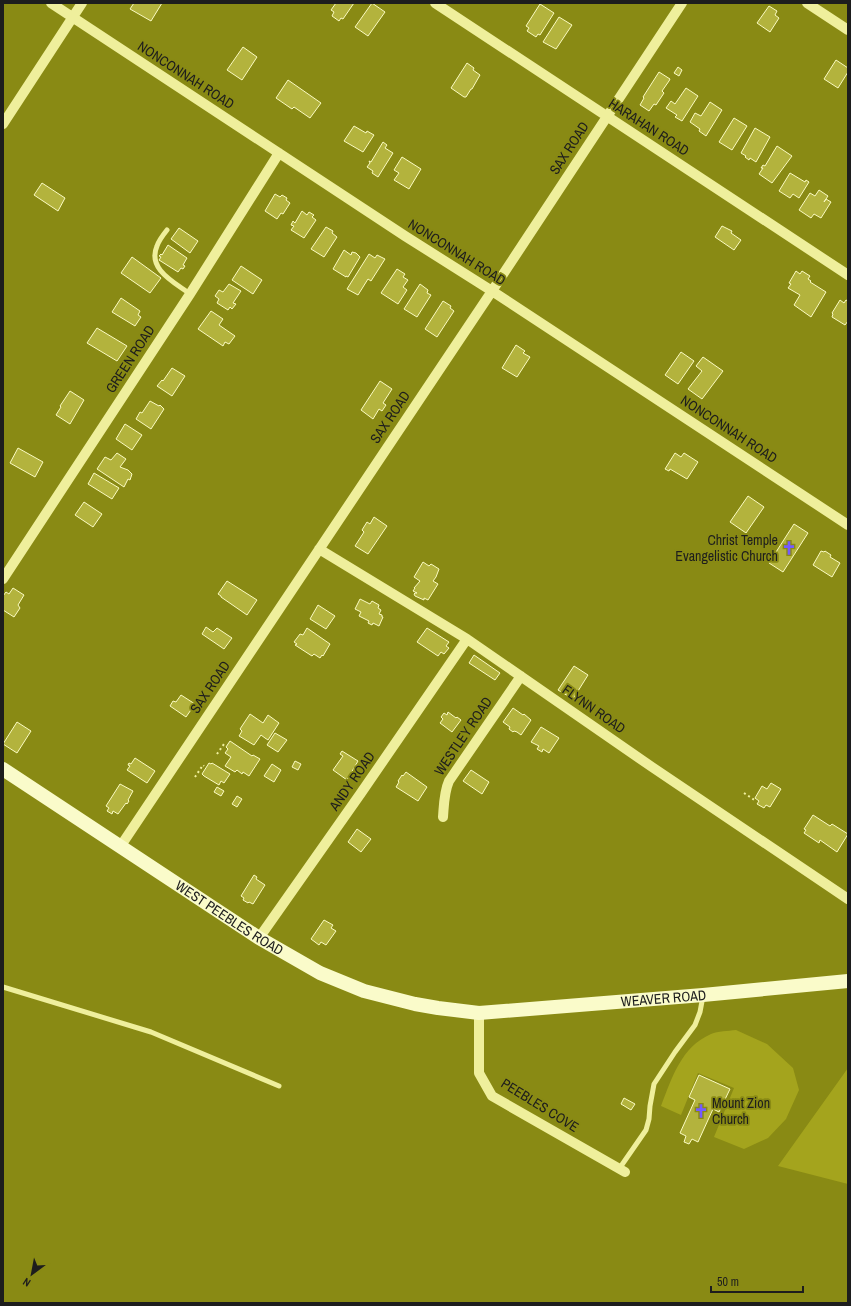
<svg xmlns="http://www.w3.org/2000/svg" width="851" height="1306" font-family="'Archivo Narrow',sans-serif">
<rect width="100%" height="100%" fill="#898a14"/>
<path fill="#a4a41d" d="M736,1030L767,1044L793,1068L799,1090L786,1119L768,1138L744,1149L714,1137L734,1088L698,1073L681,1115L661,1106C672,1078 681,1047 711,1034C718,1031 728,1031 736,1030Z
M848,1068V1184L778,1166Z"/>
<path fill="#b3b33d" stroke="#fbfbc2" d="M134,3H162L151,21L130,9Z
M336,3H354L343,19L341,18L339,21L332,16L334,12L331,10Z
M372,3L385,12L368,36L355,27Z
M540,4L554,13L540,35L538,34L536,37L527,31L529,28L526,26Z
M769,6L777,11L775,15L779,18L770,32L757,23Z
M559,17L572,25L556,49L543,42Z
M243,47L257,57L242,80L227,70Z
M836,60L848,68V72L838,88L824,79Z
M467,63L474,68L473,70L480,75L472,89H471L466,97H464L451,88Z
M678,67L682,70L679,76L674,73Z
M659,72L670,79L669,81L662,91L664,93L656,105L654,104L649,111L640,105L644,98L643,97Z
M288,80L321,103L310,118L294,107L292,109L276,98Z
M686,88L698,96L682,121L675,117L677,115L666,108L671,101L675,104Z
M710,102L722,110L706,136L699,131L700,129L690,122L695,113L701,116Z
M734,118L747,126L732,150L719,142Z
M354,126L366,133L367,131L374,135L363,152L344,141Z
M755,128L770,137L756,162L750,158L749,160L745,157L746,156L741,153Z
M383,142L387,145L385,148L393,153L378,177L372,173L373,171L367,167L370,163L369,161L371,162Z
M777,146L792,156L772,183L759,174L763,168H761L763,165L765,166Z
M402,157L421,169L409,189L394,180L399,173L394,170Z
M790,173L805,182L806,180L809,182L799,198L793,194L790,198L779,191Z
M42,183L65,198L58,211L34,195Z
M819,190L828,196L824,202L826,199L831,202L821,218L814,214L811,218L799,210L810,193L815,196Z
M275,194L280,197L282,195L287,198L286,200L290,203L283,214L281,213L277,219L265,211Z
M302,211L307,215L309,212L314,215L312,217L316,220L304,238L291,230L294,226L291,225L293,221L295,223Z
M722,226L732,231L731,233L741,240L734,250L715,237Z
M326,227L333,231L332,233L337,237L324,257L311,249Z
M179,228L198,241L190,253L171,239Z
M168,245L187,258L183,265L185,266L183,269L181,268L178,272L159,260L161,257L159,256L161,254L162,255Z
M344,250L351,255L352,252L356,253L360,257L348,277L346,276V277L333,269Z
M369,254L375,258L377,255L385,259L371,281L368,279L358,295L347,289Z
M132,257L161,278L150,293L121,273Z
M241,266L262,280L253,294L232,280Z
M397,269L405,274L403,277L408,280L403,287L407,290L398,304L381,293Z
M796,271L800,274L802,271L810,276L808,279L811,281L810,282L826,292L811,317L794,305L800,295L788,288L791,284L789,283Z
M229,284L241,291L233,303L236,304L232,309L230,307L228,310L217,303L219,299L215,296L219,290L223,292Z
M420,284L428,290L427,293L431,295L417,317L404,309Z
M121,298L140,311L138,315L141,317L135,326L112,312Z
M840,300L844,303L846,300L848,301V321L845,325L832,317L833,314L832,313Z
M443,301L451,306L450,308L454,311L437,337L425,329Z
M211,311L223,319L219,325L235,336L229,344L225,342L223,346L198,329Z
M97,328L127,346L117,361L87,343Z
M516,345L525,351L523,353L530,357L517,377L502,368Z
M681,352L694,361L678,384L665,375Z
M703,357L723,371L702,399L688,389L702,371L696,366Z
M172,368L185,376L172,396L157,386L162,380L163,381Z
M380,381L392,389L383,403L386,405L382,411L379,409L373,419L361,410Z
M70,391L84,400L70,424L56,415L61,407L60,406Z
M150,401L159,406L160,405L164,409L151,429L136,419L140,412L142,413Z
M125,424L142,435L132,450L116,439Z
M18,448L43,462L35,477L10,463Z
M117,453L126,459L120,467L128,470L132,474L130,480L128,479L124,487L97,469L105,457L111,460Z
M675,453L681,457L684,453L698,462L687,479L670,469L669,471L665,469Z
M94,473L119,488L112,499L88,484Z
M748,496L764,507L746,533L730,522Z
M84,502L102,514L93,527L75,515Z
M374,517L387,526L368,554L355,546L364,532L362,530L367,522L370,524Z
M794,524L808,533L783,572L769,563Z
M821,551L824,552L825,551L831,555L830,557L840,563L832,577L813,565Z
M423,562L429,566L431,564L439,569L436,577L433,581L438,584L428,600L424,598V600L415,596L414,594L415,593H417L413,591L415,588H414L420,581L414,577Z
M227,581L257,600L247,615L221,597V596L218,594Z
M13,588L24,595L18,605L20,608L14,617L3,610V596L6,592L9,594Z
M360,599L370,604L372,601L379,605L378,608L381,610L379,614L382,615V617H383L379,626L373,623L372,625L368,623L369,621L359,616L361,612L355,609Z
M318,605L335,616L326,629L310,619Z
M206,627L213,632L217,628L232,638L224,649L202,634Z
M307,628L330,644L323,656L322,655L320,658L314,654L312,656L295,645L297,644L294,642L300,634L303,635Z
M427,628L449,642L446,646L449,648L444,654L441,652L438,656L417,642Z
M474,655L500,673L495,680L469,663Z
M574,666L588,675L573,699L558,690Z
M181,695L195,704L186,717L170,706L173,701L176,702Z
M513,708L523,715L524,714L531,720L521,735L517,732L514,731L513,732L509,729L510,727L503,722Z
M448,712L456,718L457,717L461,720L452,732L440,723L443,719L441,717L444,713L447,715Z
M250,714L263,723L268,715L279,723L268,740L265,738L261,735L254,745L239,736L242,731L240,729Z
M17,722L31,731L17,753L3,744Z
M541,727L559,738L549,753L543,749L542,752L537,749L539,746L531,742Z
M275,733L287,740L278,752L267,745Z
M230,741L252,756L253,755L260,759L249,776L243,772L242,774L237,770L235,772L225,766L231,757L225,753L228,749L226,747Z
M342,751L358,761L347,780L333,770L343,756L340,754Z
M135,758L155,771L147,783L127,770L130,766L128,765L129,763L131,764Z
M295,761L301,764L298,770L292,767Z
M209,763L211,764L212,763L230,774L224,783L221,781L219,785L204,776L202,774Z
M272,764L281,770L274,782L264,776Z
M471,770L489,782L482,794L463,781Z
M406,772L427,787L418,801L396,787L399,782L398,781L402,775L403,776Z
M771,783L781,789L770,807L766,805L764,808L757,804L759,801L755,798L762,786L767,789Z
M120,784L133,791L128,800L129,801L127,804L126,803L118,814L113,811L112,814L107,811L109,808L106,806Z
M217,787L224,791L221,796L214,792Z
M237,796L242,799L237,807L232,804Z
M813,815L830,826L832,824L848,834L837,852L820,840L819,843L804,833L806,830L804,829Z
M357,829L371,839L361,852L348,842Z
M254,875L257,877L256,879L265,885L253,904L249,902L248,903L243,900L244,898L241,896Z
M324,920L333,925L331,928L336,931L326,945L321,942L319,945L311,939Z
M699,1075L730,1089L719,1112L713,1109L698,1142L692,1139L689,1144L684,1142L686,1136L680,1133L695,1100L689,1097Z
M624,1098L635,1104L631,1110L621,1104Z"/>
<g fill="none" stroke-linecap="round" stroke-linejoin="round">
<path stroke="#efef9c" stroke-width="2" stroke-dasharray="2 3" stroke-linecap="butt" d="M217,754L224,744L226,745
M195,777L203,765L204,766
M744,793L756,801"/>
<path stroke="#efef9c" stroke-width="5" d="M167,230C163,235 159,240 157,246C147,269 174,282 190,294
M3,987L151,1032L279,1086
M619,1169L646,1130L649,1119L650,1106L654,1084L675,1052L695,1025L700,1012L703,996"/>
<path stroke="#efef9c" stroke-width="10" d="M51,3L405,236L492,291L848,525
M435,3L848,275
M807,3L848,30
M3,124L82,3
M319,549L467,639L652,767L848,899
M3,579L190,294L279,153
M443,817C444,804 444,792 449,781L521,676
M120,847L492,291L682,3
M259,938L361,793L467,639
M479,1013V1073L492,1096L625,1172"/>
<path stroke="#fafbca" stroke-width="14" id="s1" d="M3,769L259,938L320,973L364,991L415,1004L438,1008L479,1013L703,995L848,981"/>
</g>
<defs>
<symbol id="church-bare" viewBox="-9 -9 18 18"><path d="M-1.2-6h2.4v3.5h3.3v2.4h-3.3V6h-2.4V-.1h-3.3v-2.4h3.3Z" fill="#755bff" stroke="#898a14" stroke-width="2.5" paint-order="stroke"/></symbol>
</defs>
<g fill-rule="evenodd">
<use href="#church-bare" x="779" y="538" width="20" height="20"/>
<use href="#church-bare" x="691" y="1101" width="20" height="20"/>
</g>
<g text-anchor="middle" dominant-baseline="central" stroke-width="3.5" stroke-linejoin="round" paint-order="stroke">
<g font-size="14" fill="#1d1d1d" stroke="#898a14">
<text transform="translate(186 75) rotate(33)">NONCONNAH ROAD</text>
<text transform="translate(649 127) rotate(33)">HARAHAN ROAD</text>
<text transform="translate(569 148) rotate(-57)">SAX ROAD</text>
<text transform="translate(457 252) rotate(32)">NONCONNAH ROAD</text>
<text transform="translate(130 359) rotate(-57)">GREEN ROAD</text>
<text transform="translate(390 417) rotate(-56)">SAX ROAD</text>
<text transform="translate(729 429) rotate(33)">NONCONNAH ROAD</text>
<text transform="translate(210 687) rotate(-56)">SAX ROAD</text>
<text transform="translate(594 709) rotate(35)">FLYNN ROAD</text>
<text transform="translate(463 736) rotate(-56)">WESTLEY ROAD</text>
<text transform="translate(352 781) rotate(-55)">ANDY ROAD</text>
<text stroke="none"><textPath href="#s1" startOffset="271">WEST PEEBLES ROAD</textPath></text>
<text stroke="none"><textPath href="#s1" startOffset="727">WEAVER ROAD</textPath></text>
<text transform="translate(540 1105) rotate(32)">PEEBLES COVE</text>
</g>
<g font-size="14" fill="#1d1d1d" stroke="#898a14" text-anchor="end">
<text x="778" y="540">Christ Temple<tspan x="778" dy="16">Evangelistic Church</tspan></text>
<text x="712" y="1103" text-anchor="start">Mount Zion<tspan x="712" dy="16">Church</tspan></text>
</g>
</g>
<rect width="851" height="1306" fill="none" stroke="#1d1d1d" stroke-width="8"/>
<g transform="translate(32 1274) rotate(212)" stroke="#898a14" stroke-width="3" paint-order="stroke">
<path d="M0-3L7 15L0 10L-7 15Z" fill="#1d1d1d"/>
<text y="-6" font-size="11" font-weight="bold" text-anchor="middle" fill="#1d1d1d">N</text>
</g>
<path d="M711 1286v6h92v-6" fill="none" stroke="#1d1d1d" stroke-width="2"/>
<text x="717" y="1286" font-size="12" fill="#1d1d1d" stroke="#898a14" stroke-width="3" paint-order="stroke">50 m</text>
</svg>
